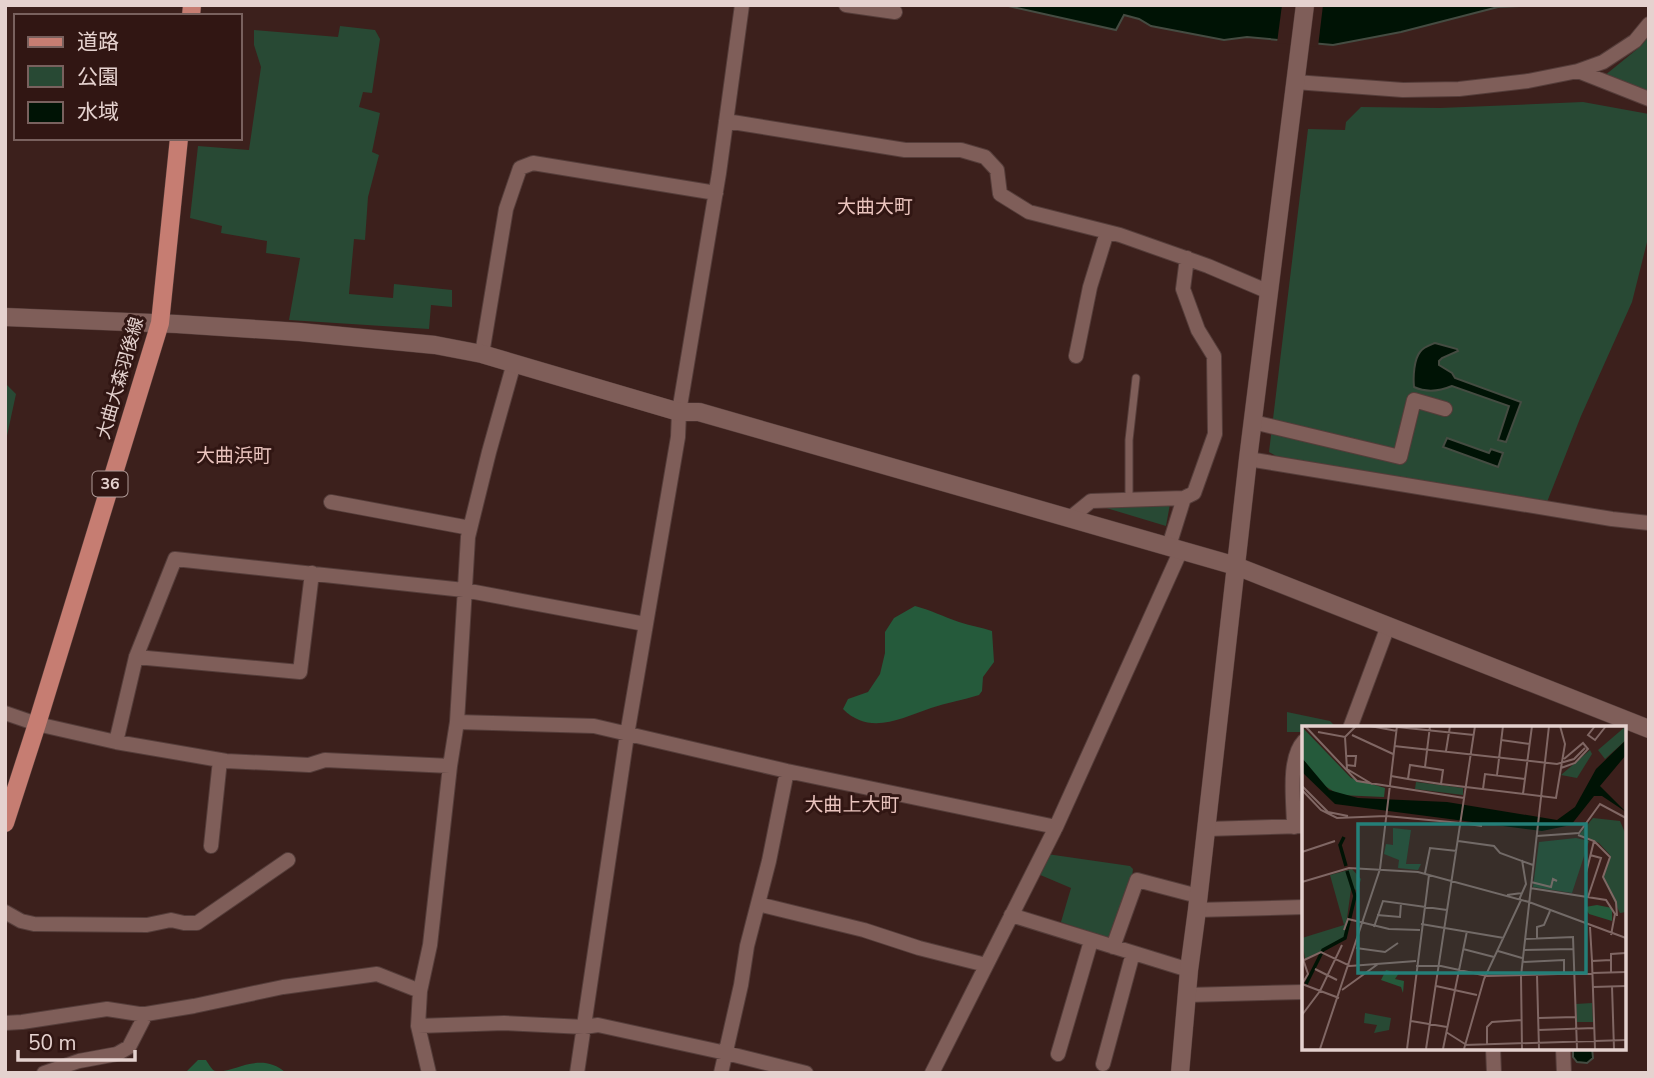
<svg xmlns="http://www.w3.org/2000/svg" width="1654" height="1078" font-family="'Nunito Sans','Noto Sans JP',sans-serif">
<rect width="100%" height="100%" fill="#3c201c"/>
<path fill="#284934" d="M340,26L375,30L380,39L372,93L363,92L359,107L380,113L372,152L379,155L368,197L365,240L354,239L349,294L393,298L394,284L452,290V307L431,305L429,329L289,320L300,258L266,253L267,241L221,233L222,226L190,218L198,146L249,150L261,67L254,45V30L338,37Z
M1649,36V94L1604,76L1641,46Z
M1583,102L1649,114V234L1632,302L1581,416L1547,502L1276,456L1269,452L1308,129L1345,130L1346,122L1361,107L1440,108Z
M5,383L16,394L5,445Z
M1170,504L1166,526L1103,507Z
M1287,712L1330,721L1337,728H1304V732H1287Z
M1047,854L1130,866L1133,869L1132,877L1110,939L1061,922L1071,888L1038,874Z"/>
<path fill="#255a3b" d="M915,606C931,610 944,617 959,622C970,626 981,627 992,631L994,662L983,677L982,691L979,695C963,700 946,703 931,708C901,718 870,736 843,709L848,699L868,692L880,674L885,653V632L894,618Z
M198,1060H206C207,1062 212,1069 213,1070C229,1078 258,1048 286,1073H185Z"/>
<path fill="#001305" stroke="#454c42" stroke-width="2" d="M1004,5H1541L1498,7L1401,32L1333,45L1247,37L1224,40L1151,26L1139,19L1124,15L1116,30Z
M1435,343L1457,349L1458,351L1442,358L1439,361V365L1452,373L1455,378L1521,402L1506,442L1498,440L1509,406L1452,386C1440,391 1427,393 1414,387C1413,377 1414,359 1420,352C1423,347 1430,345 1435,343Z
M1447,438L1489,453L1491,449L1503,453L1498,467L1443,447Z
M1573,1048H1592L1593,1058L1587,1063L1577,1062L1573,1057Z"/>
<path fill="#3c201c" d="M1282,5H1323L1318,47L1277,43Z"/>
<g fill="none" stroke-linecap="round" stroke-linejoin="round">
<defs>
<path id="service" d="M1129,499V440L1136,378"/>
<path id="minor" d="M846,5L895,12
M1578,71L1649,99
M1295,82L1403,90L1459,89L1528,81L1578,71L1603,62L1635,41L1649,24
M726,121L905,150H961L985,157L997,170L1000,194L1029,212L1120,235L1208,266L1269,292
M482,354L506,209L520,168L533,163L716,193
M1076,356L1090,287L1107,232
M1253,422L1400,457L1414,400L1445,409
M1248,459L1612,519L1649,523
M1184,498L1194,493L1215,434L1214,356L1198,330L1183,289L1187,258
M331,502L470,528
M1070,518L1091,501L1184,498L1169,546
M136,657L300,672L312,573
M5,713L37,724L116,742L226,761L309,765L325,760L450,766
M457,722L594,726L787,771L1056,827
M1350,728L1388,626
M116,742L136,657L175,559L464,590L645,624
M1294,827C1294,803 1287,759 1304,741
M1207,829L1304,826
M211,846L220,760
M758,904L864,930L919,948L986,965
M1197,910L1304,907
M5,912L21,921L34,924L147,925L171,920L184,923H197L288,860
M1011,915L1189,970
M1113,947L1137,880L1198,896
M1187,995L1304,992
M5,1023L22,1022L107,1009L139,1014H146L194,1006L283,987L377,974L420,991
M418,1026L504,1023L584,1027L598,1025L726,1053L806,1073
M1493,1048L1494,1073
M1563,1048L1564,1073
M1058,1054L1091,941
M1103,1064L1133,953
M44,1073L79,1061L117,1054L129,1047L146,1014
M429,1073L418,1026L420,991L430,945L450,766L457,722L468,537L489,452L514,363
M577,1073L627,735L678,437L679,412L719,173L742,5
M721,1073L741,985L747,946L769,861L787,771
M932,1073L1056,827L1181,550"/>
<path id="tertiary" d="M5,317L177,324L300,332L435,345L482,354L679,412H699L1236,566L1649,729
M1180,1073L1189,970L1197,910L1248,459L1305,5"/>
<path id="primary" d="M191,16L192,5
M5,823L37,724L160,323L179,138"/>
</defs>
<use href="#service" stroke="#553d3a" stroke-width="9"/>
<use href="#minor" stroke="#553d3a" stroke-width="16"/>
<use href="#tertiary" stroke="#553d3a" stroke-width="19"/>
<use href="#primary" stroke="#553d3a" stroke-width="19"/>
<use href="#service" stroke="#7f5e59" stroke-width="7"/>
<use href="#minor" stroke="#7f5e59" stroke-width="14"/>
<use href="#tertiary" stroke="#7f5e59" stroke-width="18"/>
<use href="#primary" stroke="#c67d72" stroke-width="18"/>
</g>
<g text-anchor="middle" dominant-baseline="central" stroke-width="6" stroke-linejoin="round" paint-order="stroke">
<rect fill="#311613" stroke="#af9a97" stroke-width="2" x="92.5" y="471.5" width="35" height="25" rx="5"/>
<g font-size="16" font-weight="bold" fill="#e5d2cf">
<text x="110" y="484">36</text>
</g>
<g font-size="18" fill="#e5d2cf" stroke="#311613">
<text transform="translate(120 378) rotate(-74)">大曲大森羽後線</text>
</g>
<g font-size="19" fill="#eac4be" stroke="#311613">
<text x="875" y="207">大曲大町</text>
<text x="234" y="456">大曲浜町</text>
<text x="852" y="805">大曲上大町</text>
</g>
</g>
<g transform="translate(1302 726)">
<rect width="324" height="324" fill="#3c201c"/>
<path d="M324,0V14L303,33L296,24ZM288,24L290,28L275,52L259,49ZM114,56L161,62V69L113,63ZM291,92L318,95L324,109V186L318,187L301,153L308,129L297,117L277,109ZM91,102L109,104L104,138H119L116,144L96,142L97,134L82,128L84,118L91,119ZM274,112L287,115L270,167L231,161L237,116ZM50,143L59,153L56,164L49,163L42,214L3,233L0,212L42,199L28,149ZM290,277L291,296H275L274,278ZM63,287L89,292L87,304L72,307L75,299L62,297Z" fill="#284934"/>
<path d="M0,1L49,52L83,62L82,71L37,69L20,58L0,32ZM295,179L310,182V195L287,188L283,181ZM84,244L97,247L93,253L102,255L101,267L99,261L79,254Z" fill="#255a3b"/>
<path d="M324,14V29L298,60L324,86L300,70H292L269,99L240,105L33,78L0,46V32L27,64L56,72L145,76L255,94L273,81L294,43Z" fill="#001305"/>
<path fill="none" stroke="#001305" stroke-width="3.5" d="M42,111L38,119L44,140M4,258L21,224L43,212L53,170L45,145"/>
<path fill="none" stroke="#806764" stroke-width="2" d="M3,0L55,55L162,72M68,0L95,5M293,0L286,9L293,14L304,0M95,1L172,9M16,6L43,11L54,0M50,9L91,28M43,11L45,43L70,58M199,14L228,18M92,20L255,38L272,33L283,22M144,25L148,0M44,30H54L53,40L44,39M123,41L128,0M259,42L273,37L286,23L281,17L262,33M195,49L201,0M89,50L106,53L139,58L141,44L108,39L106,53M139,58L254,72L263,18L258,0M0,60L26,86L46,90M181,63L183,48L223,53M0,64L19,84L35,92L84,90L159,97M221,68L230,0M159,97L180,100M276,109L292,115L284,147M235,110L277,107L298,78L324,92M156,115L192,120L198,127L231,139M292,115L308,131L301,151L314,176L315,190M0,126L33,115M123,147L128,122L155,125M0,156L47,142L116,146L227,176L324,212M229,156L249,161L251,153L255,155M228,162L304,174L313,188L309,209M220,167L224,158L220,134M205,169L220,167L217,174M286,171L299,132L288,129M75,189L98,191L99,177M119,198L202,212M72,201L81,175L145,184M288,201L290,235M42,204L46,193L87,203L118,204M235,212V201L242,199L248,185M223,213L271,211L275,323M54,222L83,226L96,217M161,223L192,231M221,224L271,223M196,225L220,232M0,230L6,248L0,258M0,235L19,226L48,240L114,235M220,236L262,234V248M114,240H139L185,250L324,246M13,243L35,254M309,247V228L324,227M235,249L237,323M0,258L37,272M134,260L175,269M310,260L312,323M291,261L324,260M40,264L76,238M0,289L18,265L40,219M237,292L273,291M109,295L145,301M236,304L293,302M144,306L163,318M162,319L324,314M185,319V301L190,296L220,294M18,323L78,143L95,0M105,323L127,149M124,323L173,0M141,323L165,205M162,323L182,253L219,174M220,323L219,250L247,0M293,323L290,235L309,234"/>
<path fill="#247f78" fill-opacity="0.15" stroke="#247f78" stroke-width="3.5" d="M56,98H284V247H56Z"/>
<rect width="324" height="324" fill="none" stroke="#e5d2cf" stroke-width="3.5"/>
</g>
<rect width="1654" height="1078" fill="none" stroke="#e5d2cf" stroke-width="14"/>
<rect x="14" y="14" width="228" height="126" fill="#311613" stroke="#79615e" stroke-width="2"/>
<rect x="28" y="37" width="35" height="10" fill="#c67d72" stroke="#79615e" stroke-width="2"/>
<text x="77" y="49" font-size="21" fill="#e5d2cf">道路</text>
<rect x="28" y="66" width="35" height="21" fill="#284934" stroke="#79615e" stroke-width="2"/>
<text x="77" y="84" font-size="21" fill="#e5d2cf">公園</text>
<rect x="28" y="102" width="35" height="21" fill="#001305" stroke="#79615e" stroke-width="2"/>
<text x="77" y="119" font-size="21" fill="#e5d2cf">水域</text>
<path d="M18 1050v10h117v-10" fill="none" stroke="#e5d2cf" stroke-width="3.5"/>
<text x="28" y="1050" font-size="21" fill="#e5d2cf" stroke="#311613" stroke-width="5" paint-order="stroke">50 m</text>
</svg>
